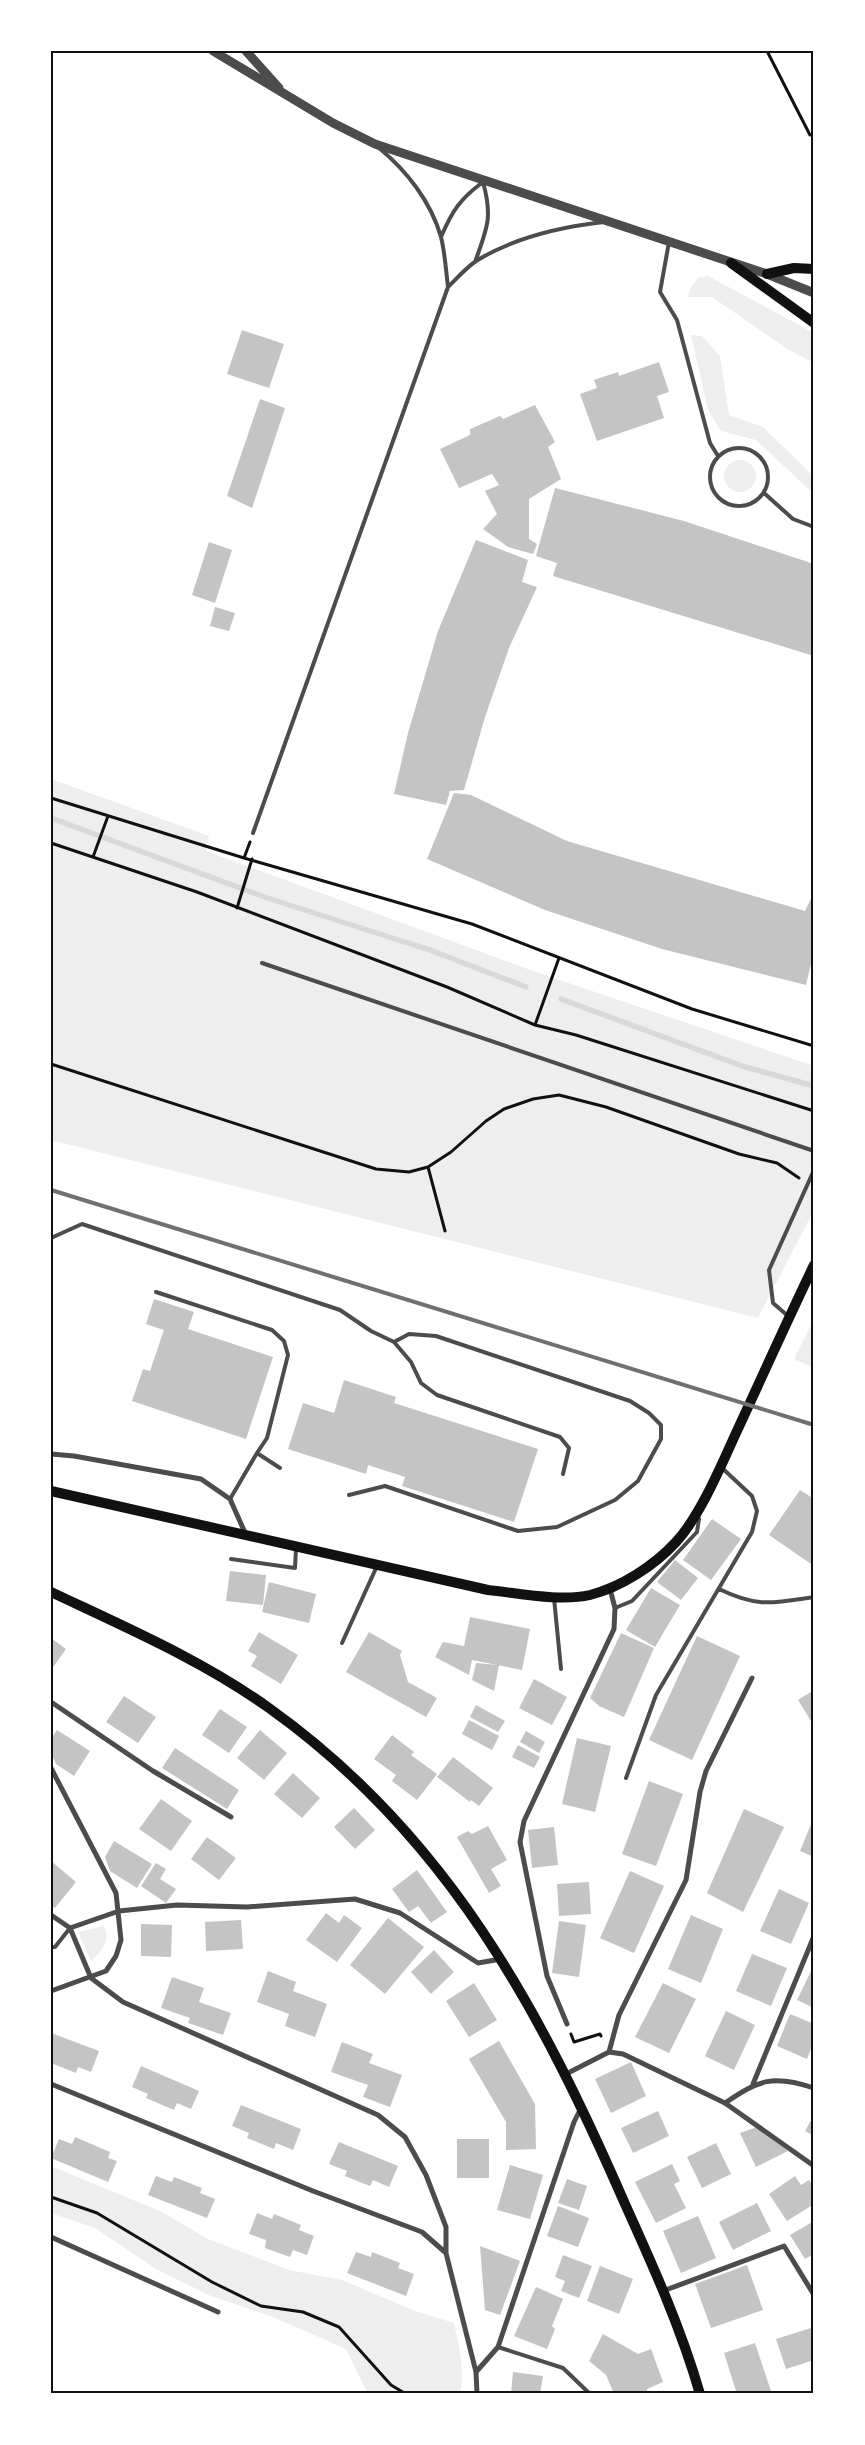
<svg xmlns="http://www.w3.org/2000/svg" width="865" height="2445" font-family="Montserrat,sans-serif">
<rect width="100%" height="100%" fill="#fff"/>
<path fill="#eee" d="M708,276L814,333V363L789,350L712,297H688L690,289L698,278Z
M691,335L702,336L720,356L729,415L763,427L814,477V494L756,440L721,431L708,410Z
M724 476a16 16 0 1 1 32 0a16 16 0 1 1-32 0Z
M51,779L209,836L206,851L536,972L814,1066V1210L758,1318L51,1140Z
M814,1319V1368L794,1359Z
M104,1926C112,1940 101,1952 91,1961L78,1932Z
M51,2166L162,2212L208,2239L289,2270L342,2280L415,2311L454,2323C459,2346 465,2371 460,2394H368L346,2349L273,2317L211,2296L156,2269L95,2228L51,2213Z"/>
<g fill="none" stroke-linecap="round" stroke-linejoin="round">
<path stroke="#d9d9d9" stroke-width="5.5" d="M51,818L267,898L430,950L526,987
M561,999L742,1066L814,1086"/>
</g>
<path fill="#c4c4c4" d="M242,330L284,344L269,388L227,374Z
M659,362L669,392L657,396L664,418L597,441L580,394L597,388L594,380L618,372L619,376Z
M260,399L285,408L252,508L227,496Z
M535,405L555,442L548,447L561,479L529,499V539L537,544L533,554L508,547L483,529L497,514L485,491L499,485L492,474L459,488L440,449L470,435V429L500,416L503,419Z
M555,488L684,521L814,564V656L553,576L557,563L536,556Z
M476,540L528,560L522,582L537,587L509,648L485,717L464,790L450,791L446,805L394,794L408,733L438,631Z
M209,542L232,550L215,603L192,595Z
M215,607L235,613L229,631L210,626Z
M454,793L471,795L567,841L805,911L814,892V951L806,985L662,949L545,910L427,859Z
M154,1299L194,1312L188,1329L273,1357L246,1439L132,1401L143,1369L150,1371L164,1330L146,1324Z
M344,1380L396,1397L394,1403L538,1449L514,1522L402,1486L405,1477L368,1465L366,1474L288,1449L303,1403L334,1413Z
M800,1490L814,1499V1566L769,1535Z
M712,1519L741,1539L711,1580L683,1560Z
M675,1560L698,1578L681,1600L657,1582Z
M230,1571L266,1575L263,1605L226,1601Z
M269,1582L316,1594L309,1623L262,1612Z
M651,1588L680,1605L655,1647L626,1630Z
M470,1617L530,1629L522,1670L472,1660L469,1675L435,1657L443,1642L464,1646Z
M259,1632L298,1655L281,1684L251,1666L257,1656L248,1651Z
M369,1632L402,1651L400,1655L408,1682L437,1698L426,1717L346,1672Z
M621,1633L654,1648L624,1717L599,1706L590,1698Z
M697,1636L740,1656L692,1760L649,1740Z
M51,1638L66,1649L51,1670Z
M476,1663L499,1665L494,1691L472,1680Z
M534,1679L567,1697L552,1725L519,1708Z
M814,1690V1726L798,1700Z
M124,1696L156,1717L138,1743L106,1722Z
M476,1705L505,1721L498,1732L470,1717Z
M220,1709L247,1727L229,1753L202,1735Z
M469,1720L499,1736L492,1750L462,1734Z
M57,1730L90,1751L74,1776L56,1764L51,1753V1739Z
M260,1730L287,1753L264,1780L237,1758Z
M526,1731L545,1742L539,1753L520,1742Z
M392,1735L414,1752L411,1755L437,1774L417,1800L392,1781L396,1775L374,1759Z
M577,1738L611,1746L595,1812L562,1804Z
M518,1745L540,1757L534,1768L512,1757Z
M175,1748L239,1790L227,1809L162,1768Z
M453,1757L493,1788L479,1806L471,1800L470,1802L437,1777Z
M293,1773L320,1798L302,1818L274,1794Z
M649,1781L683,1794L656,1866L622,1854Z
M161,1799L192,1821L171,1851L139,1829Z
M354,1808L375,1830L355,1849L334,1827Z
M744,1809L784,1827L743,1912L707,1893Z
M814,1817V1857L800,1851Z
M488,1826L507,1860L491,1869L501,1886L489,1893L457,1837L468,1831L472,1834Z
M554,1827L558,1865L532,1868L528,1830Z
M207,1837L236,1858L219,1880L191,1859Z
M114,1841L152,1864L137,1888L110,1871L105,1857Z
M51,1861L76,1882L55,1908L51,1905Z
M156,1863L166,1869L160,1879L176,1889L166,1903L141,1886Z
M417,1870L447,1912L431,1923L418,1906L409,1912L392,1889Z
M630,1871L664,1886L634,1953L600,1938Z
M589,1882L591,1914L559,1916L557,1884Z
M779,1889L809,1903L791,1944L760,1931Z
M326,1913L339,1923L344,1915L362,1928L337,1962L306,1940Z
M691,1915L723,1929L701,1983L668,1969Z
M388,1918L424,1947L385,1994L350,1965Z
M241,1920L243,1949L206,1951L205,1922Z
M559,1921L586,1925L579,1977L552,1973Z
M141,1924L172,1925L171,1957L141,1956Z
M434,1950L454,1972L431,1994L411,1972Z
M752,1954L787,1968L771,2006L736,1991Z
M814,1965V2008L797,2000Z
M268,1971L296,1982L293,1991L327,2004L315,2037L285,2026L289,2014L257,2002Z
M172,1977L204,1988L199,2002L231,2013L223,2035L188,2023L190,2018L161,2008Z
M474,1983L497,2020L469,2037L446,2001Z
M663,1983L696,1999L669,2053L635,2037Z
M726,2011L755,2025L734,2070L705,2056Z
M790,2014L814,2024V2041L807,2059L777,2046Z
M51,2033L99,2051L91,2072L78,2067L76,2073L51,2063Z
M499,2041L535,2104L536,2149L506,2150V2122L469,2059Z
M342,2042L373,2054L369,2063L402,2075L390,2107L363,2097L368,2085L331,2072Z
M631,2062L646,2096L611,2113L595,2079Z
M141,2066L199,2091L191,2109L177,2103L174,2110L146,2098L148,2094L132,2087Z
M241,2105L301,2129L293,2150L276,2143L274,2149L247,2138L249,2133L232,2126Z
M658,2111L669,2136L633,2153L621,2128Z
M814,2115V2136L805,2131Z
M757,2127L788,2151L756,2167L740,2133Z
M75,2137L110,2152L108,2158L117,2161L108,2182L51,2158L59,2139L72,2144Z
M457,2139H489V2178H457Z
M339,2142L398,2166L389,2187L373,2180L370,2186L345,2176L347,2171L329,2164Z
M716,2143L731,2174L702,2188L687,2157Z
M672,2164L680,2181L674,2184L686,2208L656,2223L635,2182Z
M510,2165L543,2175L530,2219L497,2210Z
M156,2176L172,2182L174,2177L202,2188L200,2193L215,2199L207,2218L148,2195Z
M795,2176L801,2185L809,2180L814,2187V2204L787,2221L769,2194Z
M567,2179L587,2186L579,2210L558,2203Z
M757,2203L771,2231L733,2250L719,2222Z
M558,2206L589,2218L578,2247L547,2236Z
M257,2213L272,2219L274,2214L301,2225L299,2230L314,2236L307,2255L293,2250L290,2257L265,2248L266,2240L249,2234Z
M698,2216L716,2258L681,2273L663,2231Z
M814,2221V2254L805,2259L790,2235Z
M480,2246L520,2261L500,2315L485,2310Z
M356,2252L371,2257L372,2252L400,2263L398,2268L414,2274L406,2296L347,2273Z
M563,2255L592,2266L579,2298L561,2291L565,2281L555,2277Z
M747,2265L763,2310L711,2328L695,2284Z
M600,2266L633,2279L619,2314L587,2301Z
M536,2287L563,2299L552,2326L555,2329L547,2349L514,2336Z
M814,2327V2360L786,2369L776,2339Z
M603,2334L638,2354L651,2349L663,2382L647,2389V2394H614L606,2375L589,2361Z
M755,2343L772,2394H737L724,2353Z
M513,2372L543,2376L540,2394H511Z"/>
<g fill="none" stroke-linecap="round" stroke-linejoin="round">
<path stroke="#111" stroke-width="3" d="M767,51L810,135
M51,798L244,858L472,924L692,1009L814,1046
M51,843L197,892L447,987L535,1025L576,1035L814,1111
M93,857L108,816
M244,858L250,842
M237,908L252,859
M535,1025L559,958
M51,1064L376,1169L409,1172L428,1167
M445,1231L428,1167L451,1152L486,1121L504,1109L533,1099L559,1095L606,1107L739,1154L777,1163L799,1178
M571,2034L574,2042L600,2034L601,2036
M51,2197L97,2213L212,2282L261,2306L303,2312L339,2327L391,2385L406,2394"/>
<path stroke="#4c4c4c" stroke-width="4" d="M379,148C407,171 431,202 441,237C445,253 446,271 448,287
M441,237C452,211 460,199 483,182C493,218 487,228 475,262
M669,242L660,292L677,320L710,443L718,456
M710 477a29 29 0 1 1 58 0a29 29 0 1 1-58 0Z
M764,493L793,519L814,527
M253,833L448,287C457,278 466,268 476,261C515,237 559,227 604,222
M262,963L814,1151
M51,1238L82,1224L340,1310L371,1331L394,1342L411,1362L421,1383L437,1395L560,1437L569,1448L563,1474
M156,1292L272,1330L284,1341L288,1355L267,1438L257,1453
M788,1316L773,1303L769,1270L814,1170
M349,1495L385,1486L518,1531L557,1527L615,1500L638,1481L661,1439V1425L649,1413L630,1401L436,1336L409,1334L394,1342
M230,1499L257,1453L280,1468
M231,1559L295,1568L296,1549
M719,1589C758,1608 773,1603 814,1597
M554,1598L561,1669
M615,1608L632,1601L697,1532L699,1519L697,1515
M342,1643L377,1566
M626,1778L656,1695L752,1532L757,1511L752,1496L721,1467
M51,1947H55L70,1928
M498,2347L563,2368L590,2394"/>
<path stroke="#4c4c4c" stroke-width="5" d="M51,1454L74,1456L201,1479L230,1499L246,1535
M51,1702L153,1771L231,1817
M51,1768L116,1893L121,1940L116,1956L106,1971L51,1991
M51,1915L70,1928L91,1978L123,2002L378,2115L405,2137L426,2175L446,2227V2253L476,2372L477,2394
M70,1928L119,1911L177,1905L247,1907L355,1899L400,1913L478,1963L501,1959
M567,2024L547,1976L520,1842L524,1821L614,1629L615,1608L610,1589
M609,2052L619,2015L686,1880L700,1792L706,1771L752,1678
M609,2052L623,2054L725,2103L814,2166
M566,2074L609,2052
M51,2084L313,2191L422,2232L446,2253
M753,2084L814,1936
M725,2103C759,2080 773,2074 814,2088
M51,2237L218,2312
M663,2291L784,2246L814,2295
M476,2372L498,2347L574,2122L581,2108"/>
<path stroke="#4c4c4c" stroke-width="9" d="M213,51L333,123L375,144L767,274L814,293
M246,51L279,88"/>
<path stroke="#111" stroke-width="10" d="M731,263L814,323
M767,274L794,268L814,269
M51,1491L488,1590C518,1593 560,1602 590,1595C621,1587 654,1566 676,1542C700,1516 721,1466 736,1433C762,1377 787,1321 814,1265
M51,1592C125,1627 202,1660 269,1708C447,1835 540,2009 625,2204C653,2266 681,2328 700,2394"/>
<path stroke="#707070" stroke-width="4" d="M51,1190L814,1425"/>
</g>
<rect width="865" height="2445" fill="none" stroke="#ffffff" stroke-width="105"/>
<rect x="52" y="52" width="760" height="2340" fill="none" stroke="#111" stroke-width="2"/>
</svg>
